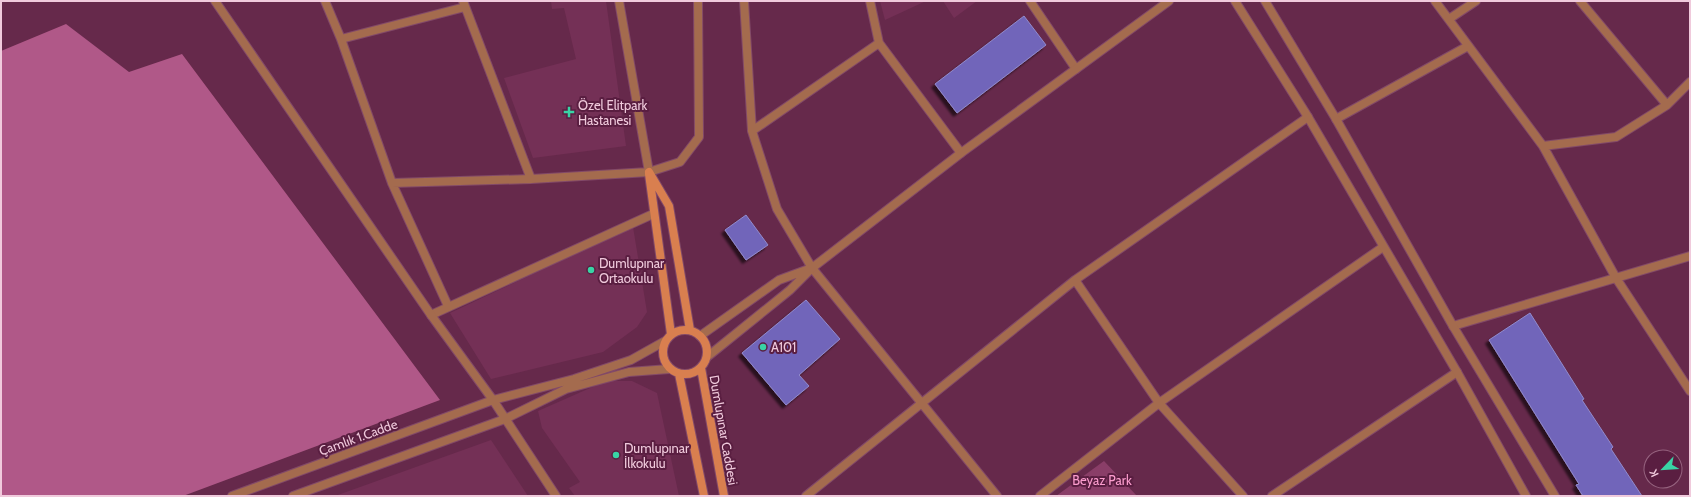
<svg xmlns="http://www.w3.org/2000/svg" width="1691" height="497" font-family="Cabin,sans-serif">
<defs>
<filter id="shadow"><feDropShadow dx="-3.5" dy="3.5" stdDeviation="1" flood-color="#0009"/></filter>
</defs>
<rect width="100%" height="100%" fill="#66294b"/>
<path fill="#743056" d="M551,1H606L626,146L533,158L504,78L576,59L564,8L552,9Z
M880,1H926L885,20Z
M943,1H977L954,18Z
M633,227L647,312L637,327L603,352L491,379L450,313Z
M606,381H632L657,393L679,496H575L569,488L580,482L542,428L538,411Z
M491,440L528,496H335L402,472Z"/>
<path fill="#8a3e68" d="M1104,461L1137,496H1056Z"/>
<path fill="#b05888" d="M66,24L129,72L182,54L440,400L183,496H1V51Z"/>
<path fill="#7165ba" stroke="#918bcd" filter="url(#shadow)" d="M1024,16L1046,45L957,113L935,84Z
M746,215L768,245L746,260L725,230Z
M806,300L840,339L799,375L809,386L786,405L742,353Z
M1530,313L1584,399L1582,400L1613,447L1611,449L1642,496H1583L1576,485L1579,484L1489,340Z"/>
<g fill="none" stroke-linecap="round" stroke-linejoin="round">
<defs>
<path id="minor" d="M325,1L341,39L392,183L448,306
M463,1L531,179
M744,1L752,131L777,209L812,268L997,496
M870,1L879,43L961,153
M1030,1L1076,69
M1435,1L1543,146L1616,278L1690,391
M1580,1L1667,105
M1449,19L1476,1
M341,39L465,7
M1336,119L1468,46
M752,131L879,43
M1543,146L1616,137L1667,105L1690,82
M392,183L531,179L649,172L619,1
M1075,280L1159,403L1243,496
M431,315L653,214
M1453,326L1690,256
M806,496L1075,280L1308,117
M1040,496L1159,403L1383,247
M1272,496L1457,372"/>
<path id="tertiary" d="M215,1L431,315L493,400L556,496
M1235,1L1308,117L1457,372L1526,496
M1265,1L1336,119L1453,326L1555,496
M649,172L680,162L699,137L698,1
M700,336L779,280L809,269
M707,357L790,290L812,268L961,153L1169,1
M232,496L493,400L574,379L631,360L665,341
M293,496L505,419L566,389L629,372L669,369"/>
<path id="secondary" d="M649,172L669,206L690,330
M649,174L671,334
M663 352a22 22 0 1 1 44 0a22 22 0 1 1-44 0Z
M701,368L724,496
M679,374L704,496"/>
</defs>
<use href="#minor" stroke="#824968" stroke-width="10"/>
<use href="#tertiary" stroke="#824968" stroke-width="10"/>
<use href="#secondary" stroke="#824968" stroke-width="10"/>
<use href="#minor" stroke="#a46b4e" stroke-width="8"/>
<use href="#tertiary" stroke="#a46b4e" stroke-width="8"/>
<use href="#secondary" stroke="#d97f4f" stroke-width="8"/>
</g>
<g fill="#39d4a5" stroke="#5a1e41" stroke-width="1.5">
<path d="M567 106h4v4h4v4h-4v4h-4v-4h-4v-4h4z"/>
<circle cx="591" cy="270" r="4"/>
<circle cx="763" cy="347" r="4"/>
<circle cx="616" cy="455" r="4"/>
</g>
<g text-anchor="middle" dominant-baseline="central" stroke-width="4" stroke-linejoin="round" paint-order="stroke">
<g font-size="13" fill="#f0cadc" stroke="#5a1e41" text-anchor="start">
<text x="578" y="105">Özel Elitpark<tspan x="578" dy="15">Hastanesi</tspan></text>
<text x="599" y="263">Dumlupınar<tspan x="599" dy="15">Ortaokulu</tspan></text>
<text x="771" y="347">A101</text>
<text x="624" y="448">Dumlupınar<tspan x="624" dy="15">İlkokulu</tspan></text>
</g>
<g font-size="13" fill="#f0cadc" stroke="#5a1e41">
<text transform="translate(724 430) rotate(80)">Dumlupınar Caddesi</text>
<text transform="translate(358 437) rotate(-20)">Çamlık 1.Cadde</text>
</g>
<g font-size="13" fill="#fc9dce" stroke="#5a1e41">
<text x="1102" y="480">Beyaz Park</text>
</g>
</g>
<rect width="1691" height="497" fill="none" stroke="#f0cadc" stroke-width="4"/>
<g transform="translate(1663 469) rotate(245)"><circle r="19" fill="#5a1e41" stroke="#96637f"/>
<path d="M0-3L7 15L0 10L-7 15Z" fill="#39d4a5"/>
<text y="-6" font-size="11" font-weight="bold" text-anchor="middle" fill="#f0cadc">K</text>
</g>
</svg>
